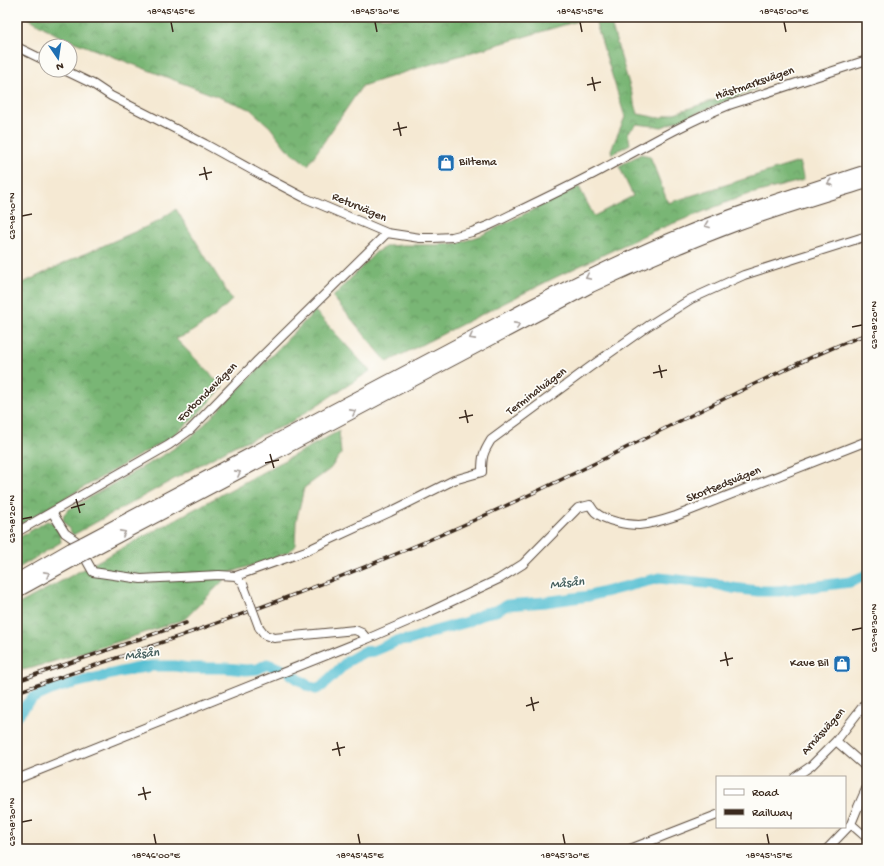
<svg xmlns="http://www.w3.org/2000/svg" width="884" height="866" font-family="'Gochi Hand',sans-serif">
<defs>
<pattern id="forest-crowns" width="20" height="18" patternUnits="userSpaceOnUse"><rect width="20" height="18" fill="#79b675"/><path d="M2 6a3 3 0 1 1 6 0M12 15a3 3 0 1 1 6 0" fill="none" stroke="#64945f"/></pattern>
</defs>
<rect width="100%" height="100%" fill="#fdfcf7"/>
<filter id="ink" filterUnits="userSpaceOnUse"><feTurbulence type="fractalNoise" baseFrequency=".025" numOctaves="2"/><feDisplacementMap in="SourceGraphic" scale="8" xChannelSelector="R" yChannelSelector="G"/><feConvolveMatrix kernelMatrix="1 2 1 2 8 2 1 2 1" color-interpolation-filters="sRGB"/></filter>
<filter id="wash" filterUnits="userSpaceOnUse"><feTurbulence type="fractalNoise" baseFrequency=".012" numOctaves="4" result="noise"/><feDisplacementMap in="SourceGraphic" scale="16" xChannelSelector="R" yChannelSelector="G"/><feGaussianBlur stdDeviation="0.9" result="paint"/><feColorMatrix in="noise" values="0 0 0 0 0 0 0 0 0 0 0 0 0 0 0 0 0 1.4 0 .05"/><feComposite in="paint" operator="in"/></filter>
<g filter="url(#wash)">
<rect width="100%" height="100%" fill="#f5e9d3"/>
<path fill="url(#forest-crowns)" stroke="#5a704a" d="M26,17H591L418,68L362,86L308,165L286,148L270,127L250,109L59,36Z
M594,17H609L638,114L659,118L755,87L756,89L662,127L637,124L628,133L630,144L612,154L611,150L625,117Z
M641,154L650,156L668,203L799,162L804,180L743,196L649,233L552,279L387,362L333,297L376,252L387,246L403,245H436L459,243L482,235L579,187L594,216L633,196L619,166Z
M176,209L232,300L215,316L188,334L176,339L223,387L193,419L171,437L17,526V284H21L73,259L155,223Z
M315,311L370,371L286,425L234,446L73,535L63,520L64,514L68,510L167,453L195,434Z
M339,431L341,454L330,469L304,488L296,522L295,547L288,552L268,560L232,572L185,619L114,643L32,668L17,671V605Z
M47,521L53,523L60,535L61,542L17,569V539Z"/>
<g fill="none" stroke-linecap="round" stroke-linejoin="round">
<path stroke="#56c0d3" stroke-width="11" d="M291,674L308,686L316,689L322,686L348,661L364,652L374,651L397,641L409,640L435,631L467,622L485,613L496,611L507,605L545,602L589,596L659,578L715,584L732,588L758,591H779L850,582L867,575
M17,716L26,705L33,698L51,690L66,685L133,669L152,666H175L189,668H226L246,670L258,669L267,664L281,669"/>
</g>
</g>
<g filter="url(#ink)">
<g fill="none" stroke-linecap="round" stroke-linejoin="round">
<defs>
<path id="minor" d="M17,47L46,61
M64,70L93,84L111,96L205,144L261,175L305,198L387,233L420,238H433L452,237L472,232L490,225C526,207 563,190 599,171C642,148 684,123 729,105L867,60
M52,512L65,533L75,540L93,572L141,579L219,575L236,576L239,579
M17,532L169,445L190,430L258,360L387,233
M236,576L306,551L325,542L390,512L454,480L482,472C482,456 483,453 491,440L590,367L648,326L691,299L744,275L797,258L867,236
M259,627L265,635L274,638L355,630L362,633L367,639
M836,741L867,768
M795,777L811,766L836,741L867,701
M17,779L367,639L427,613L499,579L523,564L578,508L590,505C592,508 593,510 595,512C605,521 627,525 639,525C652,524 664,520 676,516L867,441
M851,824L867,838
M630,849L717,815
M827,849L851,824L858,807L867,787"/>
<path id="highway" d="M83,543L527,308C579,281 632,255 686,233C745,209 807,191 867,171
M88,552L591,286C640,263 689,242 740,223C781,208 825,195 867,182
M17,580L71,549
M17,591L77,558"/>
</defs>
<use href="#minor" stroke="#574739" stroke-width="10"/>
<use href="#highway" stroke="#574739" stroke-width="14"/>
<use href="#minor" stroke="#fff" stroke-width="8"/>
<use href="#highway" stroke="#fff" stroke-width="12"/>
<defs>
<path id="rail" d="M17,681L186,623
M17,692C109,660 202,630 293,595C364,568 434,539 503,507C580,472 655,433 732,395C776,374 821,351 867,334"/>
</defs>
<use href="#rail" stroke="#3b2a1e" stroke-width="3.5"/>
<use href="#rail" stroke="#fdfcf7" stroke-width="2" stroke-dasharray="6" stroke-linecap="butt"/>
<defs>
<path id="minor-bridge" d="M243,584L259,627"/>
<path id="highway-bridge" d="M71,549L83,543
M77,558L88,552"/>
</defs>
<use href="#minor-bridge" stroke="#574739" stroke-width="10" stroke-linecap="butt"/>
<use href="#highway-bridge" stroke="#574739" stroke-width="14" stroke-linecap="butt"/>
<use href="#minor-bridge" stroke="#fff" stroke-width="8"/>
<use href="#highway-bridge" stroke="#fff" stroke-width="12"/>
</g>
<defs><path id="oneway-chevron" d="M-2-3.5L2.5 0L-2 3.5" fill="none" stroke-width="1.6" stroke-linecap="round" stroke-linejoin="round"/></defs>
<g stroke="#a79f9a">
<use href="#oneway-chevron" transform="translate(830 183) rotate(162)"/>
<use href="#oneway-chevron" transform="translate(707 225) rotate(159)"/>
<use href="#oneway-chevron" transform="translate(588 277) rotate(154)"/>
<use href="#oneway-chevron" transform="translate(517 325) rotate(-28)"/>
<use href="#oneway-chevron" transform="translate(472 337) rotate(152)"/>
<use href="#oneway-chevron" transform="translate(353 412) rotate(-28)"/>
<use href="#oneway-chevron" transform="translate(238 473) rotate(-28)"/>
<use href="#oneway-chevron" transform="translate(123 533) rotate(-28)"/>
<use href="#oneway-chevron" transform="translate(47 574) rotate(-28)"/>
</g>
</g>
<path fill="none" stroke="#3b2a1e" stroke-width="1.5" d="M171,22L173,32M375,22L377,32M580,22L582,32M784,22L786,32M592,77L595,91M587,85L601,82M398,122L401,136M393,130L407,127M204,167L207,180M199,175L212,172M22,216L32,214M852,327L862,325M659,365L662,378M653,373L667,370M465,410L468,423M459,418L473,415M270,454L274,468M265,463L279,460M76,499L80,513M71,508L85,504M22,519L32,517M852,630L862,628M725,652L728,666M720,661L733,658M531,697L534,711M526,706L539,702M337,742L340,756M332,750L345,747M143,787L146,800M138,795L151,792M22,822L32,820M154,834L156,844M358,834L360,844M563,834L565,844M767,834L769,844"/>
<defs>
<symbol id="shop-square" viewBox="-11 -11 22 22"><rect x="-9" y="-9" width="18" height="18" rx="4" fill="#1f6fb2" stroke="#fdfcf7"/><path d="M-5-2.5h2.3a2.7 3.5 0 0 1 5.4 0H5L5.5 6h-11ZM-1.5-2.5h3a1.5 2.3 0 0 0-3 0Z" fill="#fff"/></symbol>
</defs>
<g fill-rule="evenodd">
<use href="#shop-square" x="436" y="153" width="20" height="20"/>
<use href="#shop-square" x="832" y="654" width="20" height="20"/>
</g>
<g text-anchor="middle" dominant-baseline="central" stroke-width="3.5" stroke-linejoin="round" paint-order="stroke">
<g font-size="12" fill="#3b2a1e" stroke="#fdfcf7">
<text transform="translate(755 84) rotate(-19)">Hästmarksvägen</text>
<text transform="translate(359 208) rotate(23)">Returvägen</text>
<text transform="translate(537 392) rotate(-37)">Terminalvägen</text>
<text transform="translate(208 393) rotate(-45)">Forbondevägen</text>
<text transform="translate(724 485) rotate(-22)">Skortsedsvägen</text>
<text transform="translate(824 732) rotate(-48)">Arnäsvägen</text>
</g>
<g font-size="12" fill="#3b2a1e" stroke="#fdfcf7" text-anchor="start">
<text x="459" y="163">Biltema</text>
<text x="829" y="664" text-anchor="end">Kave Bil</text>
</g>
<g font-size="13" font-style="italic" fill="#445e5d" stroke="#fdfcf7">
<text transform="translate(567 584) rotate(-6)">Måsån</text>
<text transform="translate(142 655) rotate(-7)">Måsån</text>
</g>
</g>
<rect width="884" height="866" fill="none" stroke="#fdfcf7" stroke-width="44"/>
<rect x="716" y="776" width="130" height="52" fill="#fdfcf7" stroke="#afa8a0"/>
<rect x="724" y="789" width="20" height="6" fill="#ffffff" stroke="#afa8a0"/>
<text x="752" y="796" font-size="12" fill="#3b2a1e">Road</text>
<rect x="724" y="809" width="20" height="6" fill="#3b2a1e" stroke="#afa8a0"/>
<text x="752" y="816" font-size="12" fill="#3b2a1e">Railway</text>
<g transform="translate(58 58) rotate(167)"><circle r="19" fill="#fdfcf7" stroke="#afa8a0"/>
<path d="M0-3L7 15L0 10L-7 15Z" fill="#1f6fb2"/>
<text y="-6" font-size="11" font-weight="bold" text-anchor="middle" fill="#3b2a1e">N</text>
</g>
<rect x="22" y="22" width="840" height="822" fill="none" stroke="#3b2a1e" stroke-width="1.5"/>
<g font-size="10" text-anchor="middle" fill="#3b2a1e">
<text x="171" y="14">18°45'45"E</text>
<text x="375" y="14">18°45'30"E</text>
<text x="580" y="14">18°45'15"E</text>
<text x="784" y="14">18°45'00"E</text>
<text transform="translate(11 216) rotate(-90)" y="4">63°18'10"N</text>
<text transform="translate(873 325) rotate(-90)" y="4">63°18'20"N</text>
<text transform="translate(11 519) rotate(-90)" y="4">63°18'20"N</text>
<text transform="translate(873 628) rotate(-90)" y="4">63°18'30"N</text>
<text transform="translate(11 822) rotate(-90)" y="4">63°18'30"N</text>
<text x="156" y="858">18°46'00"E</text>
<text x="360" y="858">18°45'45"E</text>
<text x="565" y="858">18°45'30"E</text>
<text x="769" y="858">18°45'15"E</text>
</g>
</svg>
